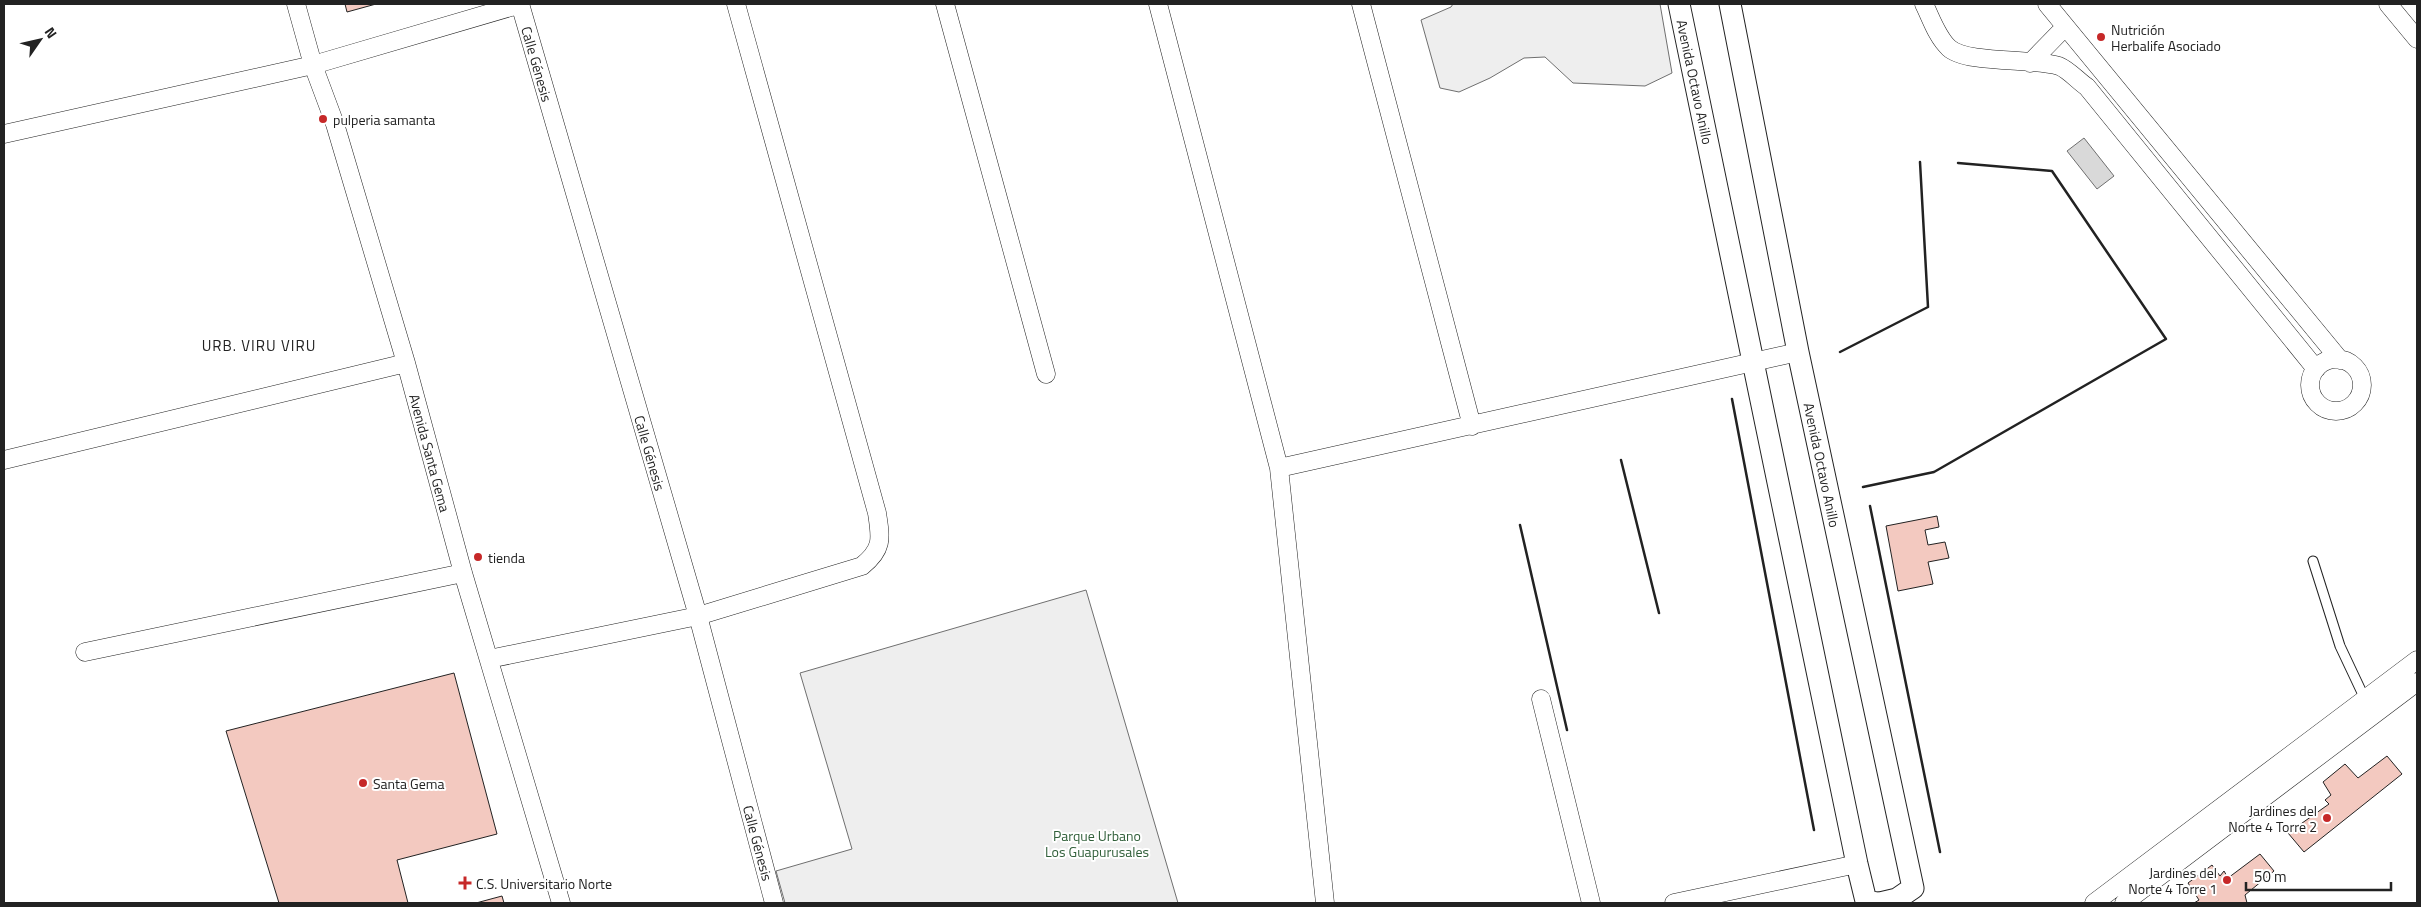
<svg xmlns="http://www.w3.org/2000/svg" width="2421" height="907" font-family="'Titillium Web',sans-serif">
<rect width="100%" height="100%" fill="#fff"/>
<path fill="#eee" stroke="#6f6f6f" d="M1453,4H1660L1672,73L1645,86L1573,83L1545,57L1524,58L1490,78L1459,92L1440,88L1421,20L1451,7Z
M1086,590L1178,903H785L776,871L852,849L800,673Z"/>
<path fill="#d9d9d9" stroke="#6f6f6f" d="M2084,138L2114,176L2097,189L2067,151Z"/>
<path fill="#f3c9c0" stroke="#222" d="M345,4H376L347,12Z
M1937,516L1939,527L1925,530L1928,545L1945,542L1949,558L1928,562L1933,584L1898,591L1886,526Z
M454,673L497,834L397,860L408,903H279L226,731Z
M2387,756L2402,774L2304,852L2288,833L2329,804L2325,800L2331,795L2323,782L2345,764L2358,778Z
M2260,854L2274,871L2245,895L2247,903H2194L2199,900L2188,883L2212,865L2220,876L2224,871L2228,878Z
M502,896L504,903H476Z"/>
<g fill="none" stroke-linecap="round" stroke-linejoin="round">
<defs>
<path id="service" d="M2313,561L2340,646L2365,699"/>
<path id="minor" d="M296,4L313,65L335,124L406,363L463,573L561,903
M520,4L698,616L774,903
M945,4L1046,374
M1158,4L1279,468L1325,903
M1361,4L1472,426
M1924,4C1931,18 1937,37 1949,48C1966,64 2035,58 2059,66C2069,70 2078,81 2087,87L2316,369
M2047,4L2340,360
M2388,4L2417,39
M2030,63L2065,27
M4,134L313,65L521,4
M2310 385a26 26 0 1 1 52 0a26 26 0 1 1-52 0Z
M4,460L406,363
M1279,468L1798,352
M85,652L463,573
M489,659L698,616L862,566C883,549 881,539 877,513L736,4
M1541,699L1591,903
M1674,903L1857,864
M2094,903L2417,660
M2124,903L2417,682"/>
<path id="tertiary" d="M1679,4L1857,864L1866,901L1878,903
M1730,4L1798,352L1913,888L1897,899L1880,903"/>
</defs>
<use href="#service" stroke="#222" stroke-width="11"/>
<use href="#minor" stroke="#222" stroke-width="19"/>
<use href="#tertiary" stroke="#222" stroke-width="23"/>
<use href="#service" stroke="#fff" stroke-width="9"/>
<use href="#minor" stroke="#fff" stroke-width="18"/>
<use href="#tertiary" stroke="#fff" stroke-width="21"/>
<path stroke="#222" stroke-width="2.5" d="M1840,352L1928,307L1920,162
M1732,399L1814,830
M1621,460L1659,613
M1863,487L1934,472L2166,339L2052,171L1958,163
M1870,506L1940,852
M1520,525L1567,730"/>
</g>
<g fill="#c62828" stroke="#fff" stroke-width="2">
<circle cx="2101" cy="37" r="5"/>
<circle cx="323" cy="119" r="5"/>
<circle cx="478" cy="557" r="5"/>
<circle cx="363" cy="783" r="5"/>
<circle cx="2327" cy="818" r="5"/>
<circle cx="2227" cy="880" r="5"/>
<path d="M462.5 875.5h5v5h5v5h-5v5h-5v-5h-5v-5h5z"/>
</g>
<g text-anchor="middle" dominant-baseline="central" stroke-width="4" stroke-linejoin="round" paint-order="stroke">
<g font-size="14" fill="#222" stroke="#fff" text-anchor="start">
<text x="2111" y="29">Nutrición<tspan x="2111" dy="16">Herbalife Asociado</tspan></text>
<text x="333" y="119">pulperia samanta</text>
<text x="488" y="557">tienda</text>
<text x="373" y="783">Santa Gema</text>
<text x="2317" y="810" text-anchor="end">Jardines del<tspan x="2317" dy="16">Norte 4 Torre 2</tspan></text>
<text x="2217" y="872" text-anchor="end">Jardines del<tspan x="2217" dy="16">Norte 4 Torre 1</tspan></text>
<text x="476" y="883">C.S. Universitario Norte</text>
</g>
<g font-size="14" fill="#222" stroke="#fff">
<text transform="translate(537 64) rotate(74)">Calle Génesis</text>
<text transform="translate(1695 82) rotate(78)">Avenida Octavo Anillo</text>
<text transform="translate(430 453) rotate(75)">Avenida Santa Gema</text>
<text transform="translate(650 453) rotate(74)">Calle Génesis</text>
<text transform="translate(1822 465) rotate(78)">Avenida Octavo Anillo</text>
<text transform="translate(758 843) rotate(75)">Calle Génesis</text>
</g>
<g font-size="14" fill="#2f5e38" stroke="#fff">
<text x="1097" y="835">Parque Urbano<tspan x="1097" dy="16">Los Guapurusales</tspan></text>
</g>
<g font-size="15" letter-spacing="1" fill="#222" stroke="#fff">
<text x="259" y="345">URB. VIRU VIRU</text>
</g>
</g>
<rect width="2421" height="907" fill="none" stroke="#222222" stroke-width="10"/>
<g transform="translate(40 40) rotate(56)" stroke="#ffffff" stroke-width="4" paint-order="stroke">
<path d="M0-4L9 19L0 12L-9 19Z" fill="#222222"/>
<text y="-8" font-size="14" font-weight="bold" text-anchor="middle" fill="#222222">N</text>
</g>
<path d="M2246 882v8h145v-8" fill="none" stroke="#222222" stroke-width="2.5"/>
<text x="2254" y="882" font-size="15" fill="#222222" stroke="#ffffff" stroke-width="4" paint-order="stroke">50 m</text>
</svg>
